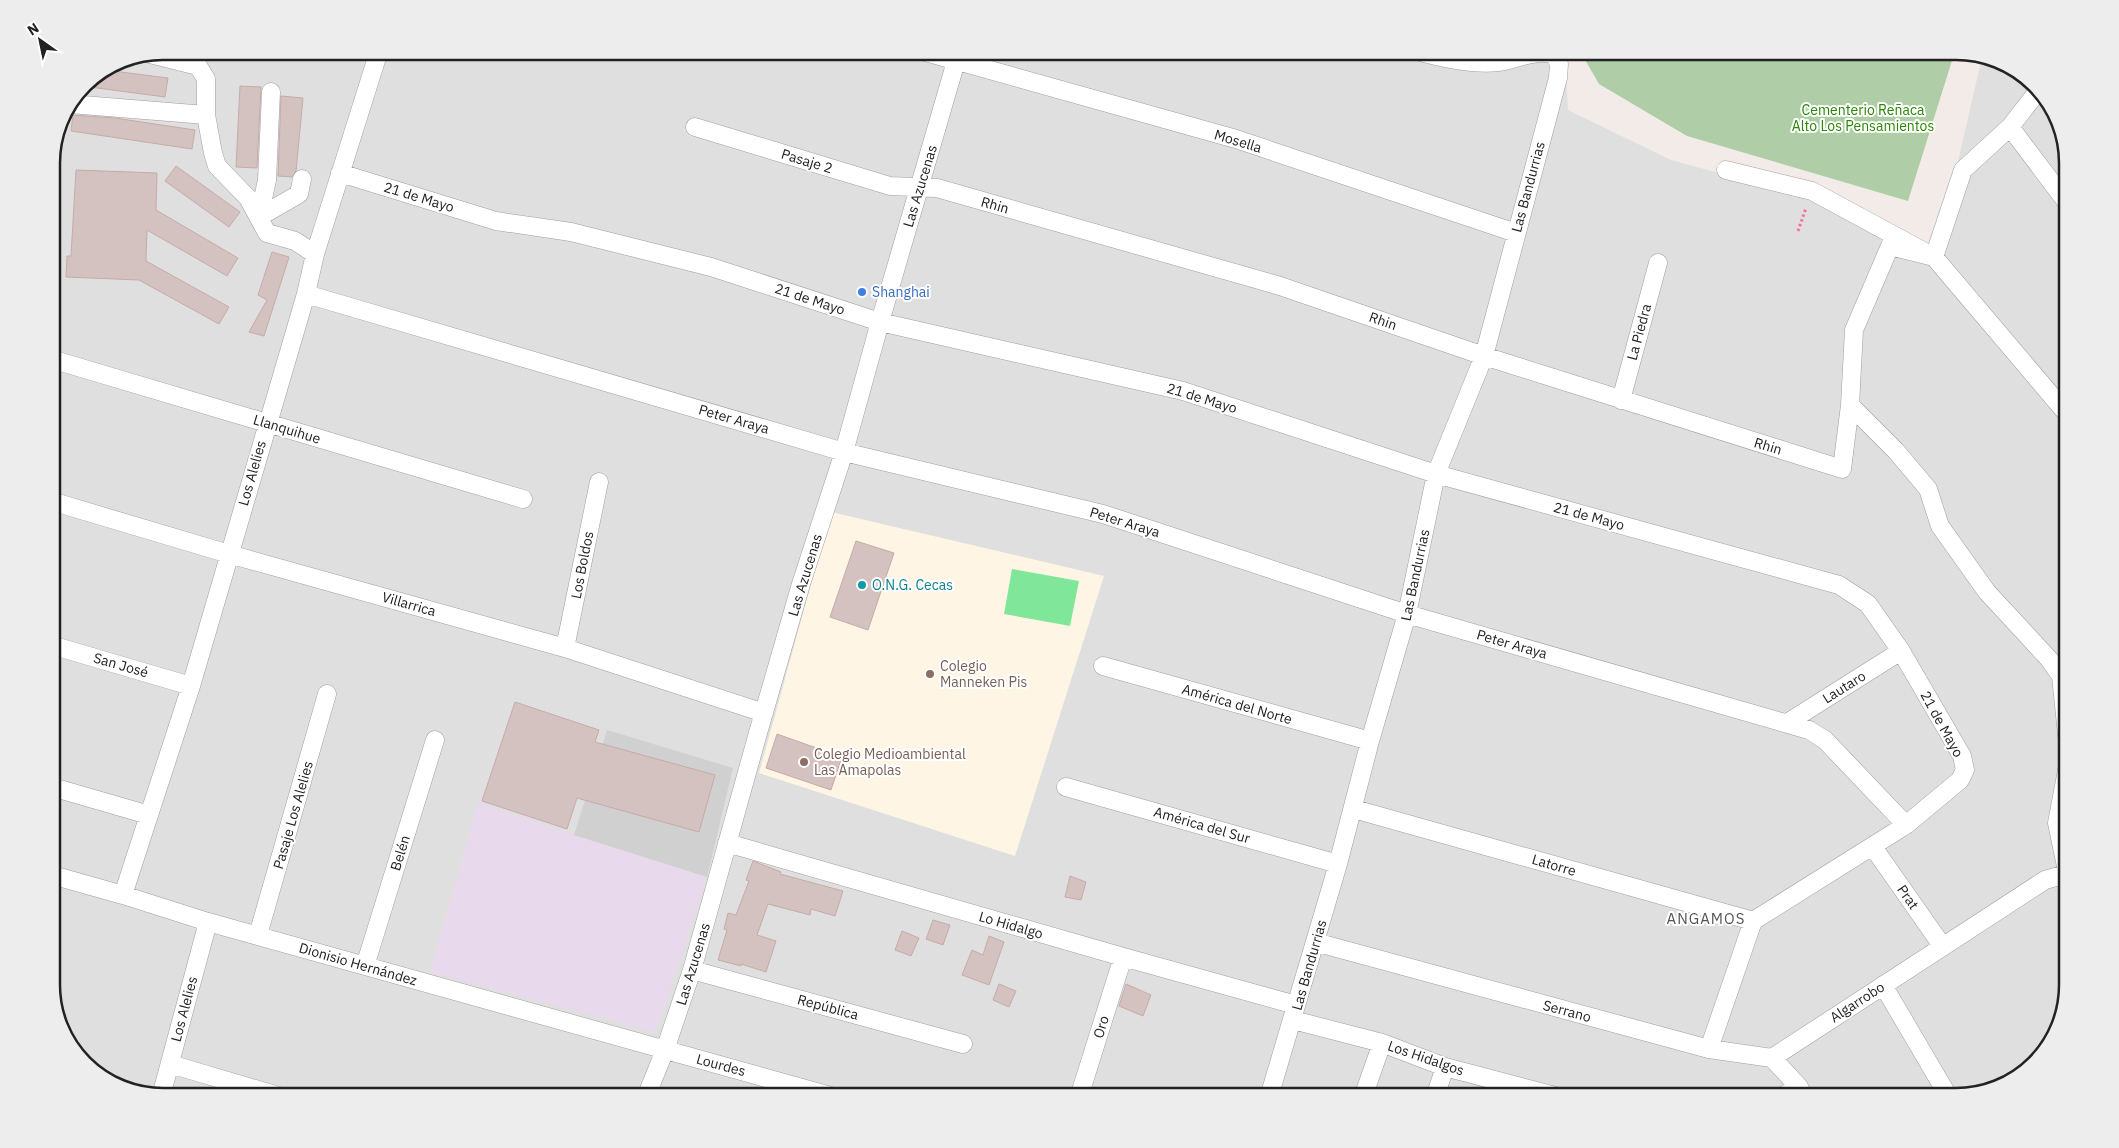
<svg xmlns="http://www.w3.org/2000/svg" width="2119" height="1148" font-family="'IBM Plex Sans',sans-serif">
<rect width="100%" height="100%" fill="#f3ebe8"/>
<path fill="#e0dfdf" d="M163,51H1565L1568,110L1671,160L1812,198L1938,248L1982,57L2006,63L2049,101L2068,156V985L2056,1035L2012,1082L1956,1097H163L113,1085L70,1047L52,993L51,156L63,114L84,84L120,60Z"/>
<path fill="#e9d9ec" d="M478,803L707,877L656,1032L430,972Z"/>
<path fill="#fff5e4" d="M831,512L1104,576L1015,856L759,773Z"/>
<path fill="#d0d0d0" d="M607,730L733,768L707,877L574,835Z"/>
<path fill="#afcda7" d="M1580,51H1955L1908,201L1687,136L1599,84Z"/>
<path fill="#80e79a" d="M1012,569L1079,581L1070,626L1004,614Z"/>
<path fill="#d3c2c0" stroke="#c6aba9" d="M105,70L168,78L165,97L82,86Z
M240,86L261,87L257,168L236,167Z
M281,96L303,98L296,171L292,177L278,176Z
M73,115L115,118L195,130L192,149L71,131Z
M176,166L240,212L229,227L165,181Z
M76,170L157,173L156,210L238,258L227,276L147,230L146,261L229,307L219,324L139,280L66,277L67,256H71Z
M272,252L289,257L264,336L249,332L267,300L258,295Z
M856,541L894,553L868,630L830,617Z
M515,702L599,730L595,742L715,775L699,832L577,798L567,829L482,801Z
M777,734L842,757L831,790L766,768Z
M753,861L781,872L780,874L843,891L835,916L811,909L810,915L768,904L757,935L776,941L766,972L741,964V966L718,960L727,930L724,929L728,913L736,915L749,881L746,880Z
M1070,876L1086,882L1081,900L1065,897Z
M933,920L950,925L943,945L926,939Z
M902,931L919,938L911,956L895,950Z
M989,936L1004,942L989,985L962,975L972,950L983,955Z
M999,984L1016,991L1009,1007L993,1000Z
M1126,984L1151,995L1143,1016L1119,1006Z"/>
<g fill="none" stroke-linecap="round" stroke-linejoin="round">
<defs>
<path id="minor" d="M922,51L1236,139L1516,233
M1417,51C1442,58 1472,65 1498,62C1517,60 1535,48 1555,55
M150,54L198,66L206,79V115L213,153L217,166L248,198L267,233L295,241L315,254
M271,92L267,180L259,217L299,194L302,179
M70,104L206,115
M695,127L890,186L937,188L1280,286L1484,356L1842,469L1850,405L1854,330L1890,246L1934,257L1963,170L2010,127L2038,91
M2010,127L2068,204
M1726,170L1812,191L1934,257L2068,415
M340,173L496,221L571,232L711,267L880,322L1183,391L1436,474L1839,585L1868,604L1901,651L1962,756L1965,770L1960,780L1906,825L1753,921L1709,1049
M306,294L844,452L1103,514L1407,614L1809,730L1825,740L1906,825
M51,359L523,499
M1621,400L1658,263
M1850,405L1896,451L1928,489L1940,526L1987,592L2049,659L2061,676L2068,744
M51,501L229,554L565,648L764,713
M51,645L191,686
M565,648L599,482
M1103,666L1370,741
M1787,723L1901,651
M2068,765L2057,823L2068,876
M52,787L149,815
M1066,787L1338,864
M1354,809L1753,921
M727,843L1123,957L1296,1005
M1873,847L1943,947
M52,875L123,895L208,922L834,1097
M123,895L191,686L306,294L315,254L379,51
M258,935L327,694
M1315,942L1709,1049L1772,1058L1799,1087L1804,1097
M365,966L435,740
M692,970L963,1044
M1883,985L1947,1094
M1293,1020L1382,1043L1445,1067L1559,1097
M1772,1058L2045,880L2066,874
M170,1064L282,1097
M161,1096L208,922
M646,1097L665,1050L692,970L758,733L801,584L844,452L880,322L959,51
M1079,1097L1123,957
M1269,1097L1338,864L1370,741L1407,614L1436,474L1484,356L1558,78L1559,64L1555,55
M1363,1097L1382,1043
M1435,1097L1445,1067
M1781,1097L1799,1087"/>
</defs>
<use href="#minor" stroke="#9f9f9f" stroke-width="19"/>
<path stroke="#ff6c92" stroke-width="3" stroke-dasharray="2.5 2.5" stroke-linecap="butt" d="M1798,231L1806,208"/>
<use href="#minor" stroke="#fff" stroke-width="18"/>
</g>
<circle fill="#3f7fe0" stroke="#fff" stroke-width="2" cx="862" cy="292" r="5"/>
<circle fill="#0f9aa8" stroke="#fff" stroke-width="2" cx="862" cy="585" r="5"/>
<g fill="#8d6e63" stroke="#fff" stroke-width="2">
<circle cx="930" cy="674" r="5"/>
<circle cx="804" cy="762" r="5"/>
</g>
<g text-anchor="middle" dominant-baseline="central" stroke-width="4" stroke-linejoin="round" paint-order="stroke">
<g font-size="14" fill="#288703" stroke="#fff">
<text x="1863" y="110">Cementerio Reñaca<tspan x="1863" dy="16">Alto Los Pensamientos</tspan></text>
</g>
<g font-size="14" fill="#222" stroke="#fff">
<text transform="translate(1238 141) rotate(17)">Mosella</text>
<text transform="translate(807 161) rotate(17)">Pasaje 2</text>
<text transform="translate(920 186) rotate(-73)">Las Azucenas</text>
<text transform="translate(1528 187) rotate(-75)">Las Bandurrias</text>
<text transform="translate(419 197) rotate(17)">21 de Mayo</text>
<text transform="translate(995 205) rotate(16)">Rhin</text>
<text transform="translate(810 299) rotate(18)">21 de Mayo</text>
<text transform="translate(1383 321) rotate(19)">Rhin</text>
<text transform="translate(1639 332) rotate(-75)">La Piedra</text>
<text transform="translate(1202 398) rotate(17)">21 de Mayo</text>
<text transform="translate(734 419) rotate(16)">Peter Araya</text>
<text transform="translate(287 429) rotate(17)">Llanquihue</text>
<text transform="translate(1768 446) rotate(17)">Rhin</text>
<text transform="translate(252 473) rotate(-74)">Los Alelies</text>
<text transform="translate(1589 516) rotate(15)">21 de Mayo</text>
<text transform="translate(1125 522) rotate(17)">Peter Araya</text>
<text transform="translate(582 565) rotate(-79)">Los Boldos</text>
<text transform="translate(805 575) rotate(-73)">Las Azucenas</text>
<text transform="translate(1415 575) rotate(-78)">Las Bandurrias</text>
<text transform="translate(409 604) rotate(16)">Villarrica</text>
<text transform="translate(1512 644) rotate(16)">Peter Araya</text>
<text transform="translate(121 665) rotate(16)">San José</text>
<text transform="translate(1844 687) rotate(-32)">Lautaro</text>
<text transform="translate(1237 704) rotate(16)">América del Norte</text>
<text transform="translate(1942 724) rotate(61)">21 de Mayo</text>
<text transform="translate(293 815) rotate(-74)">Pasaje Los Alelies</text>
<text transform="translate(1202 825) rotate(16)">América del Sur</text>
<text transform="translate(400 853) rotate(-73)">Belén</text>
<text transform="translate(1554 865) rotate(16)">Latorre</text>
<text transform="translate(1908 897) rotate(55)">Prat</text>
<text transform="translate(1011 925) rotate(16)">Lo Hidalgo</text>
<text transform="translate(358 964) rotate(16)">Dionisio Hernández</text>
<text transform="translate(693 964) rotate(-73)">Las Azucenas</text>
<text transform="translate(1309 965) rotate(-74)">Las Bandurrias</text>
<text transform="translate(1857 1002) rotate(-33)">Algarrobo</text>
<text transform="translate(828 1007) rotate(15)">República</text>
<text transform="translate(184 1009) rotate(-75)">Los Alelies</text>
<text transform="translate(1567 1011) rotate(15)">Serrano</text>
<text transform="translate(1101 1027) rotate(-73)">Oro</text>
<text transform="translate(1426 1058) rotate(19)">Los Hidalgos</text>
<text transform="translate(721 1065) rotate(15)">Lourdes</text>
</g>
<g font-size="14" fill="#366cbe" stroke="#fff" text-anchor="start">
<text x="872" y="292">Shanghai</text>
</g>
<g font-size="14" fill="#0d838f" stroke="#fff" text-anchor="start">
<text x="872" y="585">O.N.G. Cecas</text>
</g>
<g font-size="14" fill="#785e54" stroke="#fff" text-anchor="start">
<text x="940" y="666">Colegio<tspan x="940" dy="16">Manneken Pis</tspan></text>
<text x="814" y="754">Colegio Medioambiental<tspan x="814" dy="16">Las Amapolas</tspan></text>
</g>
<g font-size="15" letter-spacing="1" fill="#555" stroke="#fff">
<text x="1706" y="918">ANGAMOS</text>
</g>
</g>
<path d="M0 0H2119V1148H0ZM163 60H1956A103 103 0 0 1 2059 163V985A103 103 0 0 1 1956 1088H163A103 103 0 0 1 60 985V163A103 103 0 0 1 163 60Z" fill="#ededed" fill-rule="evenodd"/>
<path fill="none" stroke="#222" stroke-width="2.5" d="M163 60H1956A103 103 0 0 1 2059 163V985A103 103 0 0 1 1956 1088H163A103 103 0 0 1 60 985V163A103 103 0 0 1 163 60Z"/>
<g transform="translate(40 40) rotate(327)" stroke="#ffffff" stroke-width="4" paint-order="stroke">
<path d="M0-4L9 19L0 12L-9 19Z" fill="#222222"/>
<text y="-8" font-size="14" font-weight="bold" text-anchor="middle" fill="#222222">N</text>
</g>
</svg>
